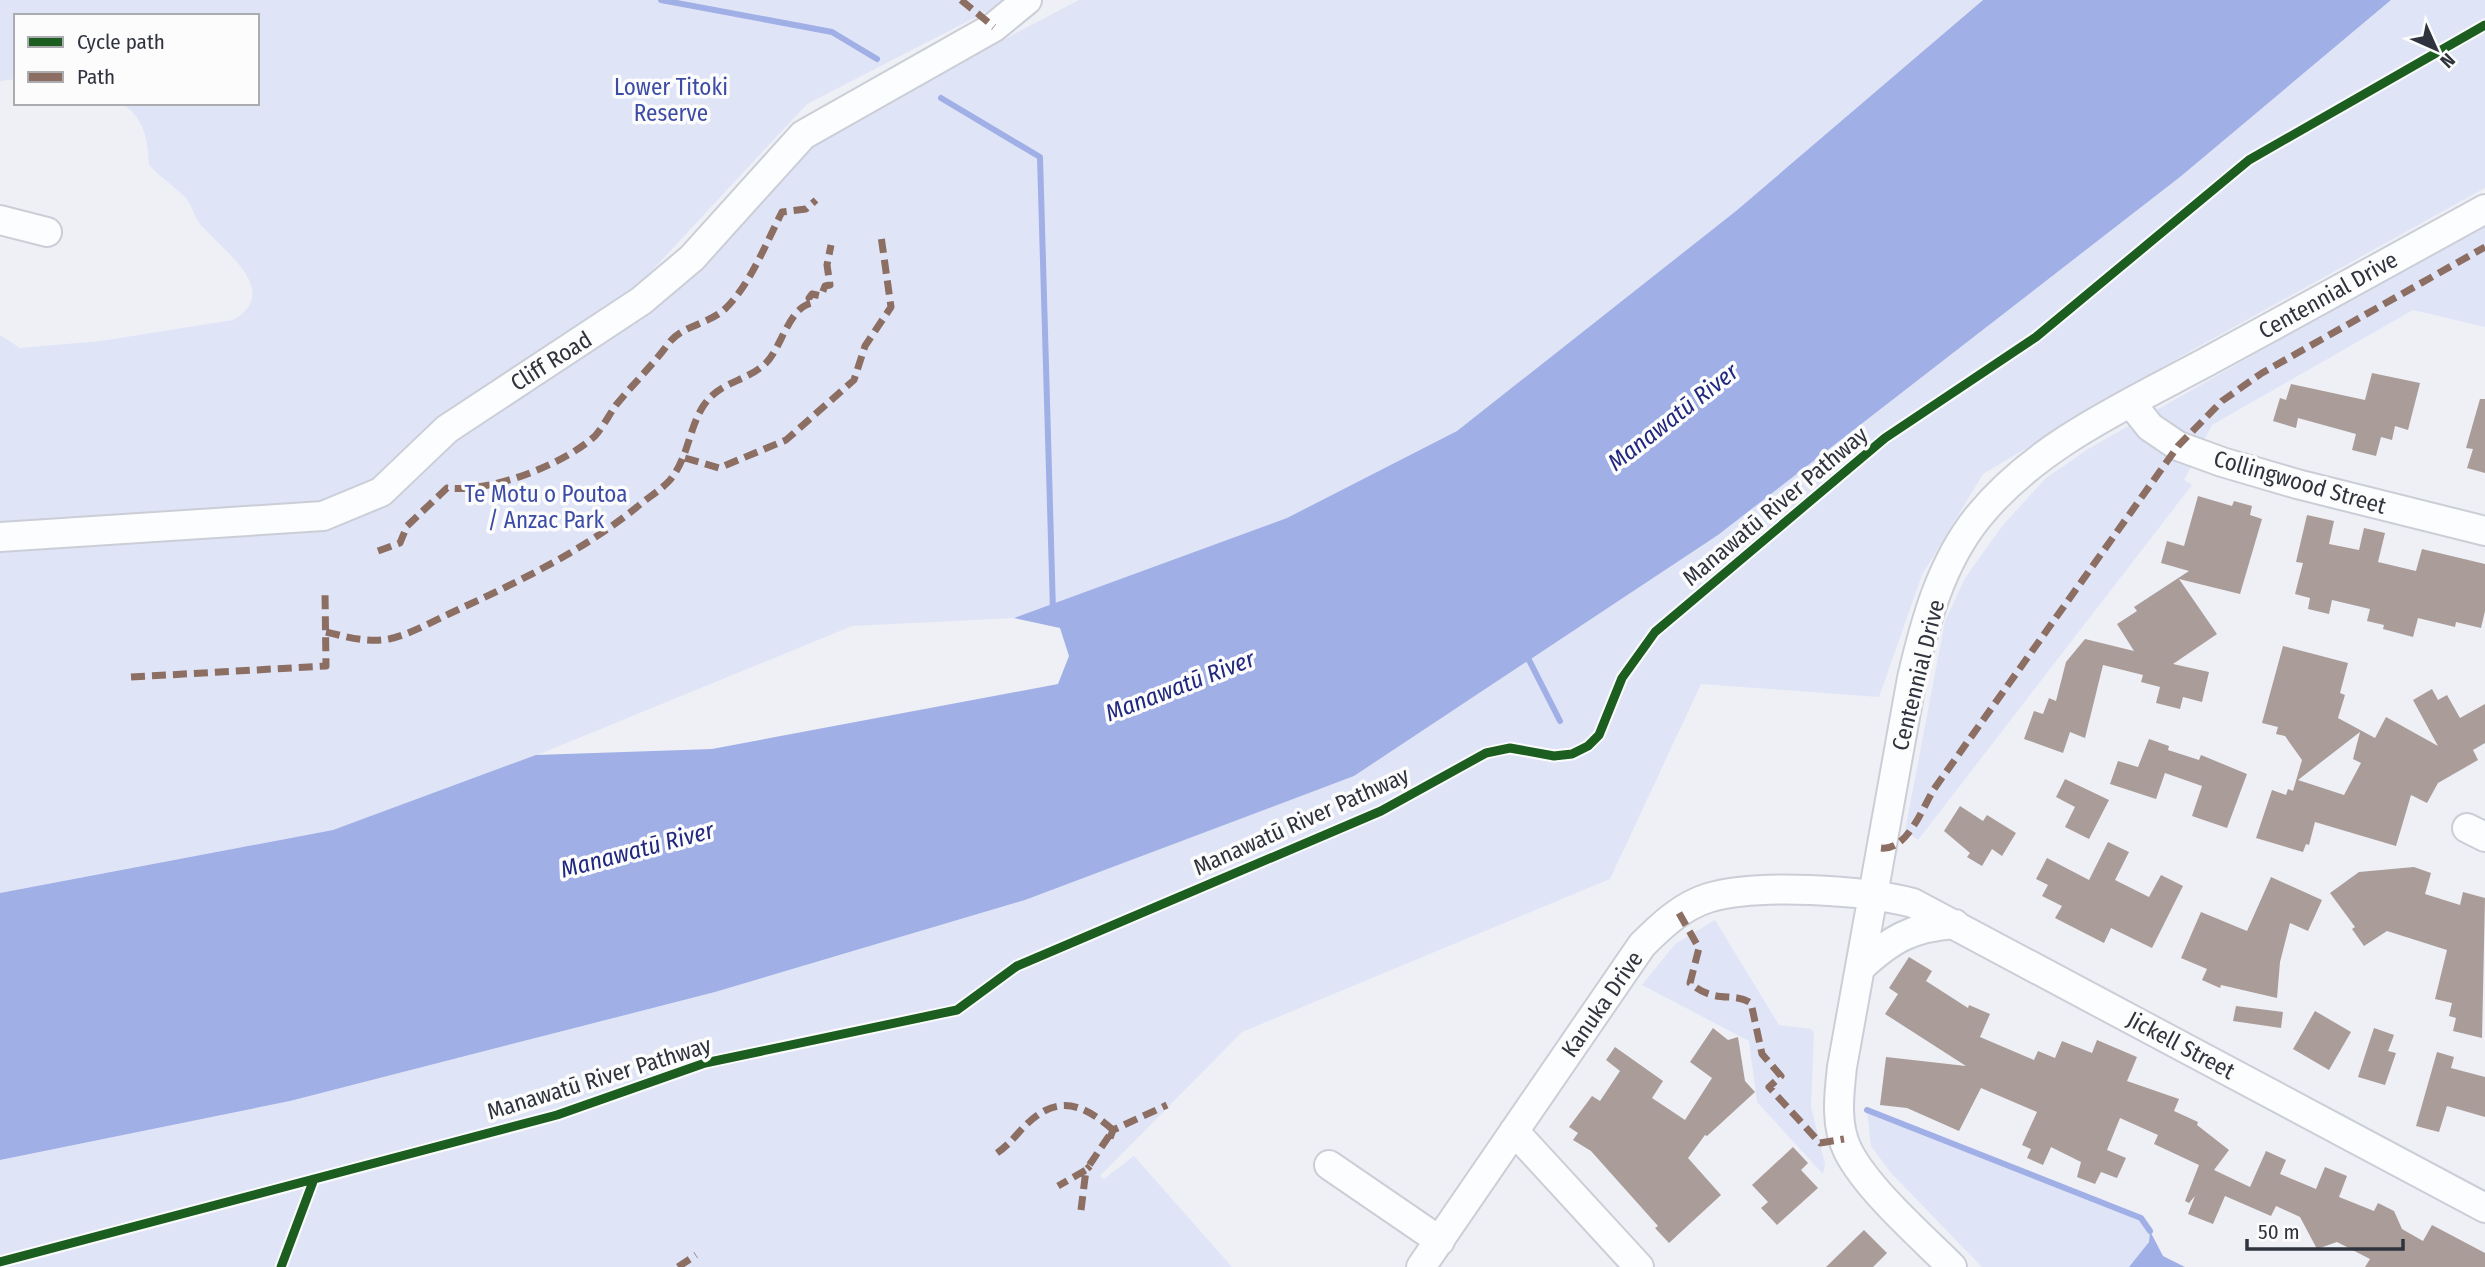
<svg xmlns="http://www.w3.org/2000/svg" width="2485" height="1267" font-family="'Fira Sans Condensed',sans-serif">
<rect width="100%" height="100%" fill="#eef0f6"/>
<path fill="#dfe5f7" d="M0,0H1009L807,104L646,277L375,483L311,507L0,524V335L20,348L101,341L233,320C284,291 221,249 201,225C194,217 193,206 185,197C173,185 160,177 149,165C148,140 144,117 121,103H257V16H16V79L0,81Z
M1079,0H1983L1736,211L1457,431L1287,518L1014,618L852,626L469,783L333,830L0,893V547L380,501L791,158L831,130Z
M2391,0H2485V188L2187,353L1983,474L1922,575L1879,697L1701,684L1610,879L1242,1032L1100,1176L1104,1179L1134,1156L1232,1267H0V1160L290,1101L715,992L1025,900L1354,776L1718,535L2180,177Z
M2485,223V327L2413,310L2212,425L2184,480L2192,485L1918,840L1905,831L1945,621L1965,578L2003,525L2046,478L2088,449Z
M1715,920L1779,1025L1811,1029L1814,1033L1811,1106L1825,1164L1823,1174L1757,1102L1749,1041L1642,985L1675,944Z
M1867,1110L2141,1218L2150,1231L2149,1242L2129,1267H1982L1891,1173L1871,1146Z"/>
<path fill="#a0afe6" d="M1983,0H2391L2180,177L1718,535L1354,776L1025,900L715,992L290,1101L0,1160V893L333,830L536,755L712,749L1058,684L1069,656L1060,628L1014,618L1287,518L1457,431L1736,211Z
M2150,1231L2163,1256L2185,1267H2129L2149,1242Z"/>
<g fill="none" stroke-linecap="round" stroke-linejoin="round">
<path stroke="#a0afe6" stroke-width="6" d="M661,0L832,32L877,59
M941,98L1040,157L1053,611
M1526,654L1560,721
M1867,1110L2141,1218L2150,1231"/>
</g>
<path fill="#aa9c98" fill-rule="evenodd" d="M2372,373L2420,383L2408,430L2395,426L2392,440L2381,437L2376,456L2352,450L2356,434L2298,418L2296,428L2273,421L2280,398L2286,400L2291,384L2365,400Z
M2480,399H2485V473L2467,468L2473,449L2466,448Z
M2198,496L2232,506L2234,501L2252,506L2250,515L2262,519L2240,594L2179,579L2217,634L2173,664L2209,672L2202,702L2183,697L2180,709L2156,703L2160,687L2141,682L2143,675L2103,665L2085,738L2070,732L2063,753L2024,739L2034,711L2043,714L2049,698L2056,701L2066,662L2085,639L2134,651L2117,624L2137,611L2134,607L2189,571L2161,563L2167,541L2184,546Z
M2307,515L2334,521L2329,544L2359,550L2364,528L2385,533L2378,562L2416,571L2422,549L2485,564V611L2481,628L2456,622L2455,627L2418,618L2413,637L2383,629L2384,625L2367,621L2370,609L2332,600L2329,614L2308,609L2310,598L2295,594L2303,563L2296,562Z
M2283,646L2348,663L2340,693L2345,695L2338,718L2375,738L2386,717L2438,746L2413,700L2432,689L2438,700L2447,695L2460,718L2485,704V743L2473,750L2478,760L2438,783L2427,803L2411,795L2396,846L2315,822L2309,845L2306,844L2303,852L2256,838L2272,790L2286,795L2288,789L2293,791L2302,760L2285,736L2276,734L2278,727L2262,723ZM2360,732L2353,759L2361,763L2344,795L2298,780Z
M2149,739L2169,746L2168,750L2199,760L2201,755L2247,774L2227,828L2192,816L2202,786L2165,773L2156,799L2110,784L2118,761L2138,767Z
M2065,779L2109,800L2089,839L2065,827L2075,807L2056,797Z
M1960,806L1983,821L1987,815L2016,833L2002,856L1992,849L1982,866L1967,857L1970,853L1944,831Z
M2108,842L2129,852L2115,880L2149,897L2161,875L2183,886L2152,948L2111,928L2104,943L2055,918L2062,906L2042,896L2048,885L2036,879L2047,858L2089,880Z
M2414,867L2431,873L2425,894L2460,905L2463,892L2485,898L2482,1038L2453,1031L2456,1018L2449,1016L2452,1003L2435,999L2447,950L2387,931L2364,946L2352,929L2355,927L2330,893L2359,872Z
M2271,877L2322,900L2308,931L2290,923L2280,962L2277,998L2221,985L2220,988L2202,980L2207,969L2181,958L2201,912L2247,931Z
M1909,957L1932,971L1926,981L1968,1008L1969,1005L1990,1014L1980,1037L2034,1060L2038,1051L2055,1058L2062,1041L2092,1053L2097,1040L2137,1057L2127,1081L2179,1099L2174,1111L2198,1122L2197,1125L2229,1150L2214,1170L2250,1187L2266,1151L2286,1160L2280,1174L2316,1189L2325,1167L2347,1176L2339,1197L2374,1211L2378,1203L2394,1211L2402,1229L2423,1241L2432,1225L2485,1253V1267H2365L2370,1259L2337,1242L2317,1249L2300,1217L2276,1206L2271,1216L2225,1196L2213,1224L2188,1214L2195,1196L2189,1203L2185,1201L2199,1165L2154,1144L2158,1135L2120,1118L2107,1150L2126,1158L2117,1178L2101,1172L2095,1184L2077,1177L2081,1162L2051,1147L2043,1165L2027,1158L2031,1149L2022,1145L2037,1112L1981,1088L1959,1131L1907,1108L1880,1105L1886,1057L1966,1066L1885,1014L1898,994L1889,988Z
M2236,1006L2283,1012L2281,1028L2233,1021Z
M2315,1011L2351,1032L2329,1070L2293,1049Z
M1713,1028L1728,1040L1738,1037L1745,1081L1755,1092L1707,1136L1705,1135L1688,1158L1721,1195L1669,1243L1655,1228L1658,1226L1591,1151L1573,1140L1578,1133L1569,1127L1592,1096L1600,1101L1620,1071L1606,1060L1615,1047L1663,1081L1652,1098L1685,1120L1712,1078L1690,1062Z
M2374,1028L2394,1035L2388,1051L2396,1053L2385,1085L2358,1077Z
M2437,1052L2454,1057L2451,1068L2485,1077V1117L2447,1106L2439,1132L2416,1126Z
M1793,1147L1808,1163L1801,1170L1818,1188L1777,1225L1761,1208L1768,1202L1752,1185Z
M1864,1230L1887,1253L1873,1267H1826Z"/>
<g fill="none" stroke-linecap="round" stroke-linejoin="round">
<defs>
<path id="minor" d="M0,220L47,232
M2131,403L2150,427L2178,446L2222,462L2297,484L2485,531
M0,537L323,516L381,492L447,429L641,301L692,258L803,135L994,27L1027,0
M2467,828L2485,837
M1860,968C1891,939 1912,927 1955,924
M1514,1131L1639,1267
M1329,1165L1440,1241
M1421,1267L1642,945C1661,926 1682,906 1708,898C1757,883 1863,890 1913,903L2485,1208
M1952,1267C1921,1236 1868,1190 1848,1151C1835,1125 1839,1095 1842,1067L1912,678C1925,622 1941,563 1978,517C2037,444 2129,404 2210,360C2302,310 2393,260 2485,209"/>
</defs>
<use href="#minor" stroke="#cbced6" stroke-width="32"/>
<use href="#minor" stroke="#fcfdfe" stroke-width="28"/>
<path stroke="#8d6e63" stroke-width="7" stroke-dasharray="14 7" stroke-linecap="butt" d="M961,0L994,27
M685,458L719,468L786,440L854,380L865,346L891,307L881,236
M378,551L400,543L407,526L447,488C490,493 563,465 595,436C603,427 609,415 616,405C633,384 652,366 668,344C682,325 710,324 726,308C751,283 766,243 782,212L806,209L816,200
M326,632C347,637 368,643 389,639C411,634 433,621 453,612C518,582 581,552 637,507C647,498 661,490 670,480C688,458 688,432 702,408C718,381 745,383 766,363C782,347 789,306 813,303L809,298L812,294L821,296L825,286L830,285L827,265L831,245
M131,677L326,666L325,593
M1881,848C1907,851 1922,809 1934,789L2178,446L2222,401L2262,373L2485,247
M1679,913L1699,948L1690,983C1716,1005 1733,991 1751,1003L1762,1054L1781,1076L1769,1087L1820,1143L1844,1139
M1110,1138L1113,1130L1167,1105
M997,1153C1007,1146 1013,1139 1021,1130C1054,1094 1080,1101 1113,1130L1086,1170L1058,1186
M1081,1210L1086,1170L1090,1166
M678,1267L696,1255"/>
<defs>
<path id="cycleway" d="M0,1262L557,1115L705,1063L957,1010L1017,966L1381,811L1486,753L1510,748L1554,756L1572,754L1588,746L1599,735L1622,678L1655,632L1885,438L2036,337L2249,160L2485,25
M281,1267L314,1179"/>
</defs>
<use href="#cycleway" stroke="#fcfcfc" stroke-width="13"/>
<use href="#cycleway" stroke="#1b5e20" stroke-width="9"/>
</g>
<g text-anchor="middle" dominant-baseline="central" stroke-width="7" stroke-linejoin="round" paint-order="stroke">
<g font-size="23" fill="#3c4ca6" stroke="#fcfcfc">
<text x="671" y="87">Lower Titoki<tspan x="671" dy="26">Reserve</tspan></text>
<text x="546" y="494">Te Motu o Poutoa<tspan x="546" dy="26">/ Anzac Park</tspan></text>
</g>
<g font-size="23" fill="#2f333d" stroke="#fcfcfc">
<text transform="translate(2328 295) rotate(-29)">Centennial Drive</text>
<text transform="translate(551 361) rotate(-32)">Cliff Road</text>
<text transform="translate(2300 482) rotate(16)">Collingwood Street</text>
<text transform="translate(1775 506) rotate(-40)">Manawatū River Pathway</text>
<text transform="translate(1918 675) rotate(-76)">Centennial Drive</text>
<text transform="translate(1301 821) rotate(-24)">Manawatū River Pathway</text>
<text transform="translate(1602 1004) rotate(-55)">Kanuka Drive</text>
<text transform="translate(2181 1045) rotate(28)">Jickell Street</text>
<text transform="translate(599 1078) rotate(-17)">Manawatū River Pathway</text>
</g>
<g font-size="24" font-style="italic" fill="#20277e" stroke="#fcfcfc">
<text transform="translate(1673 417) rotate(-38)">Manawatū River</text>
<text transform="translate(1180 686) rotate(-21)">Manawatū River</text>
<text transform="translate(637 850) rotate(-15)">Manawatū River</text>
</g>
</g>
<rect x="14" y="14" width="245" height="91" fill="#fcfcfc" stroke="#aaacb0" stroke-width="2"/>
<rect x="28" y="37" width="35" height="10" fill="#1b5e20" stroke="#aaacb0" stroke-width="2"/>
<text x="77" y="49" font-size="21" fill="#2f333d">Cycle path</text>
<rect x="28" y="72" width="35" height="10" fill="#8d6e63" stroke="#aaacb0" stroke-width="2"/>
<text x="77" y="84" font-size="21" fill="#2f333d">Path</text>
<g transform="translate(2436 49) rotate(135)" stroke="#fcfcfc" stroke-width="5" paint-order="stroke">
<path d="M0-5L12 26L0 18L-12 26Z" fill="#2f333d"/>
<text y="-10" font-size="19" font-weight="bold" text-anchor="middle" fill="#2f333d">N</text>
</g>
<path d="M2247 1239v10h156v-10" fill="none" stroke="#2f333d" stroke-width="3.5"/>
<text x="2258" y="1239" font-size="21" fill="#2f333d" stroke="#fcfcfc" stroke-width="5" paint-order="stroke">50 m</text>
</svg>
